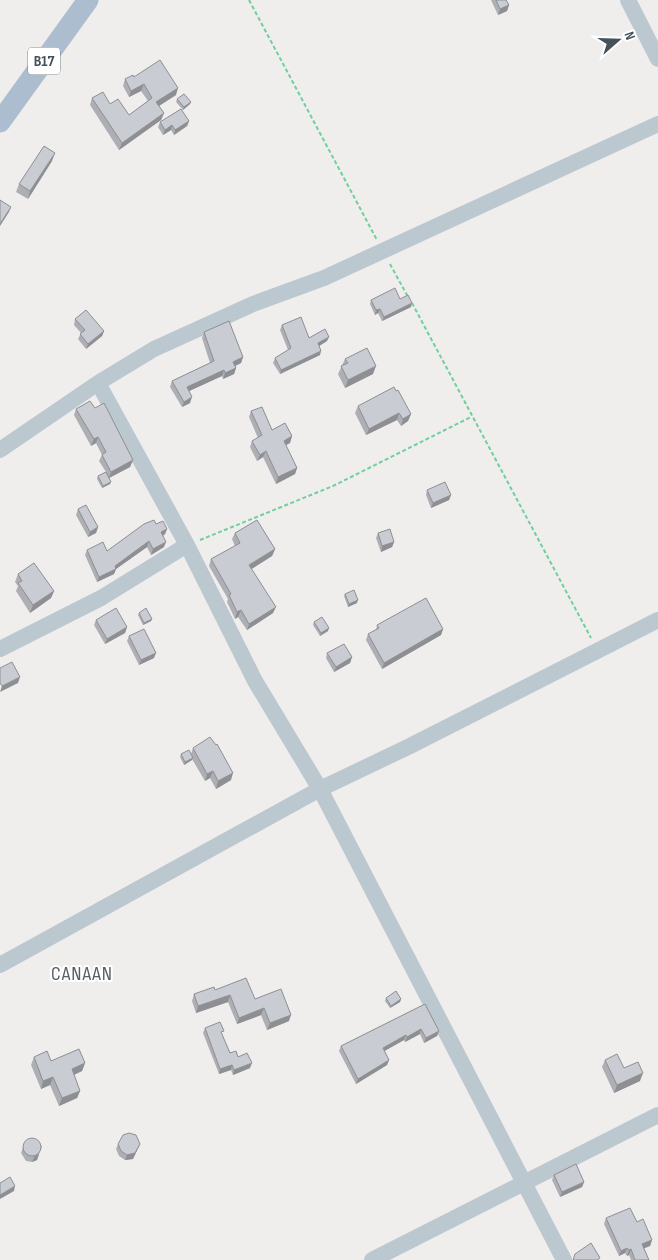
<svg xmlns="http://www.w3.org/2000/svg" width="658" height="1260" font-family="'Sofia Sans Condensed',sans-serif">
<rect width="100%" height="100%" fill="#f0eded"/>
<g fill="none" stroke-linecap="round" stroke-linejoin="round">
<path stroke="#6fd09d" stroke-width="2" stroke-dasharray="4 2.5" stroke-linecap="butt" d="M249,0L377,240
M390,264L408,297
M412,303L591,638
M200,540L333,486L471,417"/>
<path stroke="#bcc8d0" stroke-width="16" d="M628,0L658,59
M98,383L187,545L255,681L320,789L564,1260
M0,450L98,383L154,349L253,304L324,278L658,124
M0,649L101,598L187,545
M0,965L320,789L408,747L658,620
M372,1260L658,1115"/>
<path stroke="#abbdce" stroke-width="21" d="M0,122L88,0"/>
</g>
<path fill="#adafb5" d="M491,0H506L509,5L507,11L498,15Z
M134,77L176,95L159,106L164,113L161,120L119,150L90,105L92,98L129,115L148,101L141,91L129,97L123,86L125,79Z
M177,99L191,102L190,104L183,110L176,102Z
M189,121L187,126L174,135L171,130L163,135L158,127L160,122Z
M52,161L28,199L16,192L19,184Z
M400,299L411,307L382,321L378,313L375,315L370,304L371,300Z
M75,319L104,331L102,336L86,349L78,339L81,333L74,325Z
M282,325L309,338L327,341L319,346L320,355L280,374L273,363L275,358L288,350L280,330Z
M204,332L243,357L241,363L235,366L236,368L234,374L223,379L222,376L189,391L190,403L182,407L170,387L172,381L210,363L202,338Z
M345,359L373,374L345,388L338,374Z
M358,406L411,414L408,421L401,426L397,420L366,435L355,413Z
M95,408L133,460L130,467L109,478L110,484L102,488L97,479L98,476L106,472L99,461L102,455L96,443L91,446L74,415L76,409Z
M251,411L272,430L292,436L290,443L285,445L297,468L295,474L276,484L263,457L257,461L250,447L252,441L258,438L249,417Z
M427,490L451,495L449,500L431,508L426,495Z
M78,509L98,527L96,533L88,537L76,515Z
M156,524L167,529L165,534L163,536L164,547L151,555L147,547L116,569L114,574L97,582L85,555L87,550L107,551Z
M235,533L275,549L272,556L251,569L273,613L247,630L238,617L235,619L227,602L228,599L209,566L211,559L235,546L232,539Z
M378,533L394,542L392,547L381,552L376,538Z
M18,574L54,591L51,598L30,613L16,591L18,586L15,582Z
M345,594L357,603L348,607L344,596Z
M139,613L152,619L151,621L143,625L138,615Z
M96,620L127,627L125,633L105,644L94,625Z
M314,622L328,631L320,636L313,625Z
M377,625L443,629L441,635L382,669L366,640L368,634L376,630Z
M129,636L154,658L139,665L127,641Z
M327,653L352,657L350,663L334,672L326,658Z
M193,748L231,780L216,789L210,778L205,781L192,759V760L184,765L180,757L181,754H191Z
M215,990L255,999L289,1021L267,1030L261,1015L237,1024L228,1002L196,1013L192,1001L194,994Z
M386,998L401,999L400,1002L390,1008L385,1001Z
M425,1004L439,1031L437,1036L424,1043L420,1034L405,1042L404,1040L384,1051L389,1060L387,1065L356,1084L339,1051L341,1046Z
M205,1028L222,1034L230,1053L238,1057L250,1068L233,1075L231,1070L219,1074L203,1033Z
M34,1057L51,1061L85,1063L82,1071L74,1075L80,1091L77,1098L59,1106L50,1085L41,1089L31,1065Z
M605,1060L624,1068L640,1081L614,1093L602,1067Z
M25,1142L42,1146L37,1160L32,1162L26,1161L21,1153Z
M118,1144H140L133,1159L125,1160L119,1156L116,1149Z
M554,1175L584,1182L582,1187L560,1197L552,1180Z
M606,1218L637,1222L652,1240L650,1246L644,1248L649,1260H631L629,1255L627,1256L625,1253L619,1256L604,1224Z"/>
<path fill="#8d8f93" d="M509,5L507,11L498,15L500,9Z
M144,84L141,91L129,97L131,91Z
M178,88L176,95L154,109L156,102Z
M191,102L190,104L183,110L184,107Z
M164,113L161,120L119,150L122,143Z
M189,121L187,126L174,135L175,130Z
M172,125L171,130L163,135L165,130Z
M55,153L52,161L28,199L30,191Z
M11,207L9,212L0,226V224Z
M412,303L411,307L382,321L384,317Z
M380,309L378,313L375,315L376,310Z
M104,331L102,336L86,349L88,344Z
M329,337L327,341L316,348L318,343Z
M321,351L320,355L280,374L281,370Z
M243,357L241,363L231,368L233,362Z
M376,366L373,374L345,388L348,380Z
M236,368L234,374L223,379L225,373Z
M224,370L222,376L185,393L187,387Z
M192,397L190,403L182,407L184,402Z
M399,413L397,420L366,435L369,429Z
M411,414L408,421L401,426L403,419Z
M292,436L290,443L281,448L284,441Z
M98,437L96,443L91,446L94,439Z
M266,451L263,457L257,461L260,455Z
M133,460L130,467L109,478L111,472Z
M297,468L295,474L276,484L278,477Z
M111,482L110,484L102,488L103,486Z
M451,495L449,500L431,508L433,503Z
M98,527L96,533L88,537L90,532Z
M167,529L165,534L159,538L161,532Z
M149,541L147,547L116,569L114,574L97,582L99,577Z
M166,542L164,547L151,555L153,549Z
M394,542L392,547L381,552L382,546Z
M275,549L272,556L247,572L249,565Z
M54,591L51,598L30,613L33,605Z
M358,600L357,603L348,607L349,604Z
M276,607L273,613L247,630L249,624Z
M241,610L238,617L235,619L237,612Z
M152,619L151,621L143,625L144,623Z
M127,627L125,633L105,644L107,639Z
M329,628L328,631L320,636L321,633Z
M443,629L441,635L382,669L384,663Z
M156,653L154,658L139,665L141,660Z
M352,657L350,663L334,672L336,667Z
M20,677L18,683L0,692L2,686Z
M193,758L192,760L184,765L185,762Z
M213,771L210,778L205,781L207,774Z
M233,773L231,780L216,789L218,781Z
M230,995L228,1002L196,1013L198,1006Z
M401,999L400,1002L390,1008L391,1006Z
M264,1008L261,1015L237,1024L239,1018Z
M291,1015L289,1021L267,1030L270,1023Z
M421,1029L420,1034L405,1042L407,1037Z
M439,1031L437,1036L424,1043L426,1038Z
M406,1035L404,1040L381,1053L383,1048Z
M389,1060L387,1065L356,1084L358,1079Z
M85,1063L82,1071L69,1077L72,1069Z
M252,1063L250,1068L233,1075L234,1070Z
M232,1065L231,1070L219,1074L220,1069Z
M643,1073L640,1081L614,1093L617,1085Z
M53,1077L50,1085L41,1089L43,1081Z
M80,1091L77,1098L59,1106L62,1098Z
M140,1144L133,1159L125,1160L127,1155Z
M39,1154L37,1160L32,1162L34,1157Z
M584,1182L582,1187L560,1197L562,1192Z
M15,1186L14,1191L0,1199V1195Z
M652,1240L650,1246L640,1250L642,1244Z
M627,1248L625,1253L619,1256L621,1251Z
M631,1249L629,1255L627,1256L629,1250Z"/>
<path fill="#c9ccd2" stroke="#8d8f93" d="M496,0H506L509,5L500,9Z
M160,60L178,88L156,102L164,113L122,143L92,98L103,92L110,104L118,99L129,115L152,98L144,84L131,91L125,79L133,75L134,77Z
M184,94L191,102L184,107L177,99Z
M181,109L189,121L175,130L172,125L165,130L160,122Z
M44,146L55,153L30,191L19,184Z
M0,200L11,207L0,224Z
M395,288L400,299L408,295L412,303L384,317L380,309L376,310L371,300Z
M86,310L104,331L88,344L80,334L85,330L75,319Z
M301,317L309,338L325,329L329,337L318,343L321,351L281,370L275,358L291,348L282,325Z
M229,321L243,357L233,362L236,368L225,373L224,370L187,387L192,397L184,402L172,381L214,361L204,332Z
M367,348L376,366L348,380L341,366L348,363L345,359Z
M394,387L396,391L398,390L411,414L403,419L399,413L369,429L358,406Z
M90,401L95,408L104,403L133,460L111,472L102,455L106,452L98,437L94,439L76,409Z
M262,407L272,430L285,423L292,436L284,441L297,468L278,477L266,451L260,455L252,441L262,435L251,411Z
M106,472L111,482L103,486L98,476Z
M445,482L451,495L433,503L427,490Z
M86,505L98,527L90,532L78,509Z
M154,520L156,524L163,521L167,529L161,532L166,542L153,549L149,541L115,566L116,569L99,577L87,550L103,542L107,551L144,524Z
M257,520L275,549L249,565L276,607L249,624L241,610L237,612L229,595L231,594L211,559L240,543L235,533Z
M390,529L394,542L382,546L378,533Z
M34,563L54,591L33,605L18,583L22,581L18,574Z
M354,590L358,600L349,604L345,594Z
M426,598L443,629L384,663L368,634L379,628L377,625Z
M116,608L127,627L107,639L96,620Z
M146,608L152,619L144,623L139,613Z
M322,617L329,628L321,633L314,622Z
M144,629L156,653L141,660L129,636Z
M344,644L352,657L336,667L327,653Z
M12,662L20,677L2,686L0,683V668Z
M210,737L216,745L217,744L233,773L218,781L213,771L207,774L193,748Z
M189,750L193,758L185,762L181,754Z
M246,978L255,999L281,989L291,1015L270,1023L264,1008L239,1018L230,995L198,1006L194,994L214,987L215,990Z
M396,991L401,999L391,1006L386,998Z
M425,1004L439,1031L426,1038L421,1029L407,1037L406,1035L383,1048L389,1060L358,1079L341,1046Z
M220,1022L224,1031L221,1032L230,1053L236,1051L238,1057L247,1053L252,1063L234,1070L232,1065L220,1069L205,1028Z
M79,1049L85,1063L72,1069L80,1091L62,1098L53,1077L43,1081L34,1057L47,1051L51,1061Z
M617,1054L624,1068L638,1062L643,1073L617,1085L605,1060Z
M129,1133L136,1135L140,1144L135,1153L127,1155L121,1151L118,1144L123,1135Z
M23 1147a9 9 0 1 1 18 0a9 9 0 1 1-18 0Z
M576,1164L584,1182L562,1192L554,1175Z
M10,1177L15,1186L0,1195V1183Z
M630,1208L637,1222L643,1219L652,1240L642,1244L649,1260H635L631,1249L629,1250L627,1248L621,1251L606,1218Z
M591,1243L600,1258L597,1260H573L575,1254Z"/>
<g text-anchor="middle" dominant-baseline="central" stroke-width="4" stroke-linejoin="round" paint-order="stroke">
<rect fill="#fff" stroke="#7c858c" stroke-width="1" x="28" y="47.5" width="32" height="27" rx="4"/>
<g font-size="16" font-weight="bold" fill="#44515b">
<text x="44" y="61">B17</text>
</g>
<g font-size="20" letter-spacing="1" fill="#595e62" stroke="#fff">
<text x="82" y="974">CANAAN</text>
</g>
</g>
<g transform="translate(618 40) rotate(70)" stroke="#ffffff" stroke-width="4" paint-order="stroke">
<path d="M0-4L9 19L0 12L-9 19Z" fill="#44515b"/>
<text y="-8" font-size="14" font-weight="bold" text-anchor="middle" fill="#44515b">N</text>
</g>
</svg>
